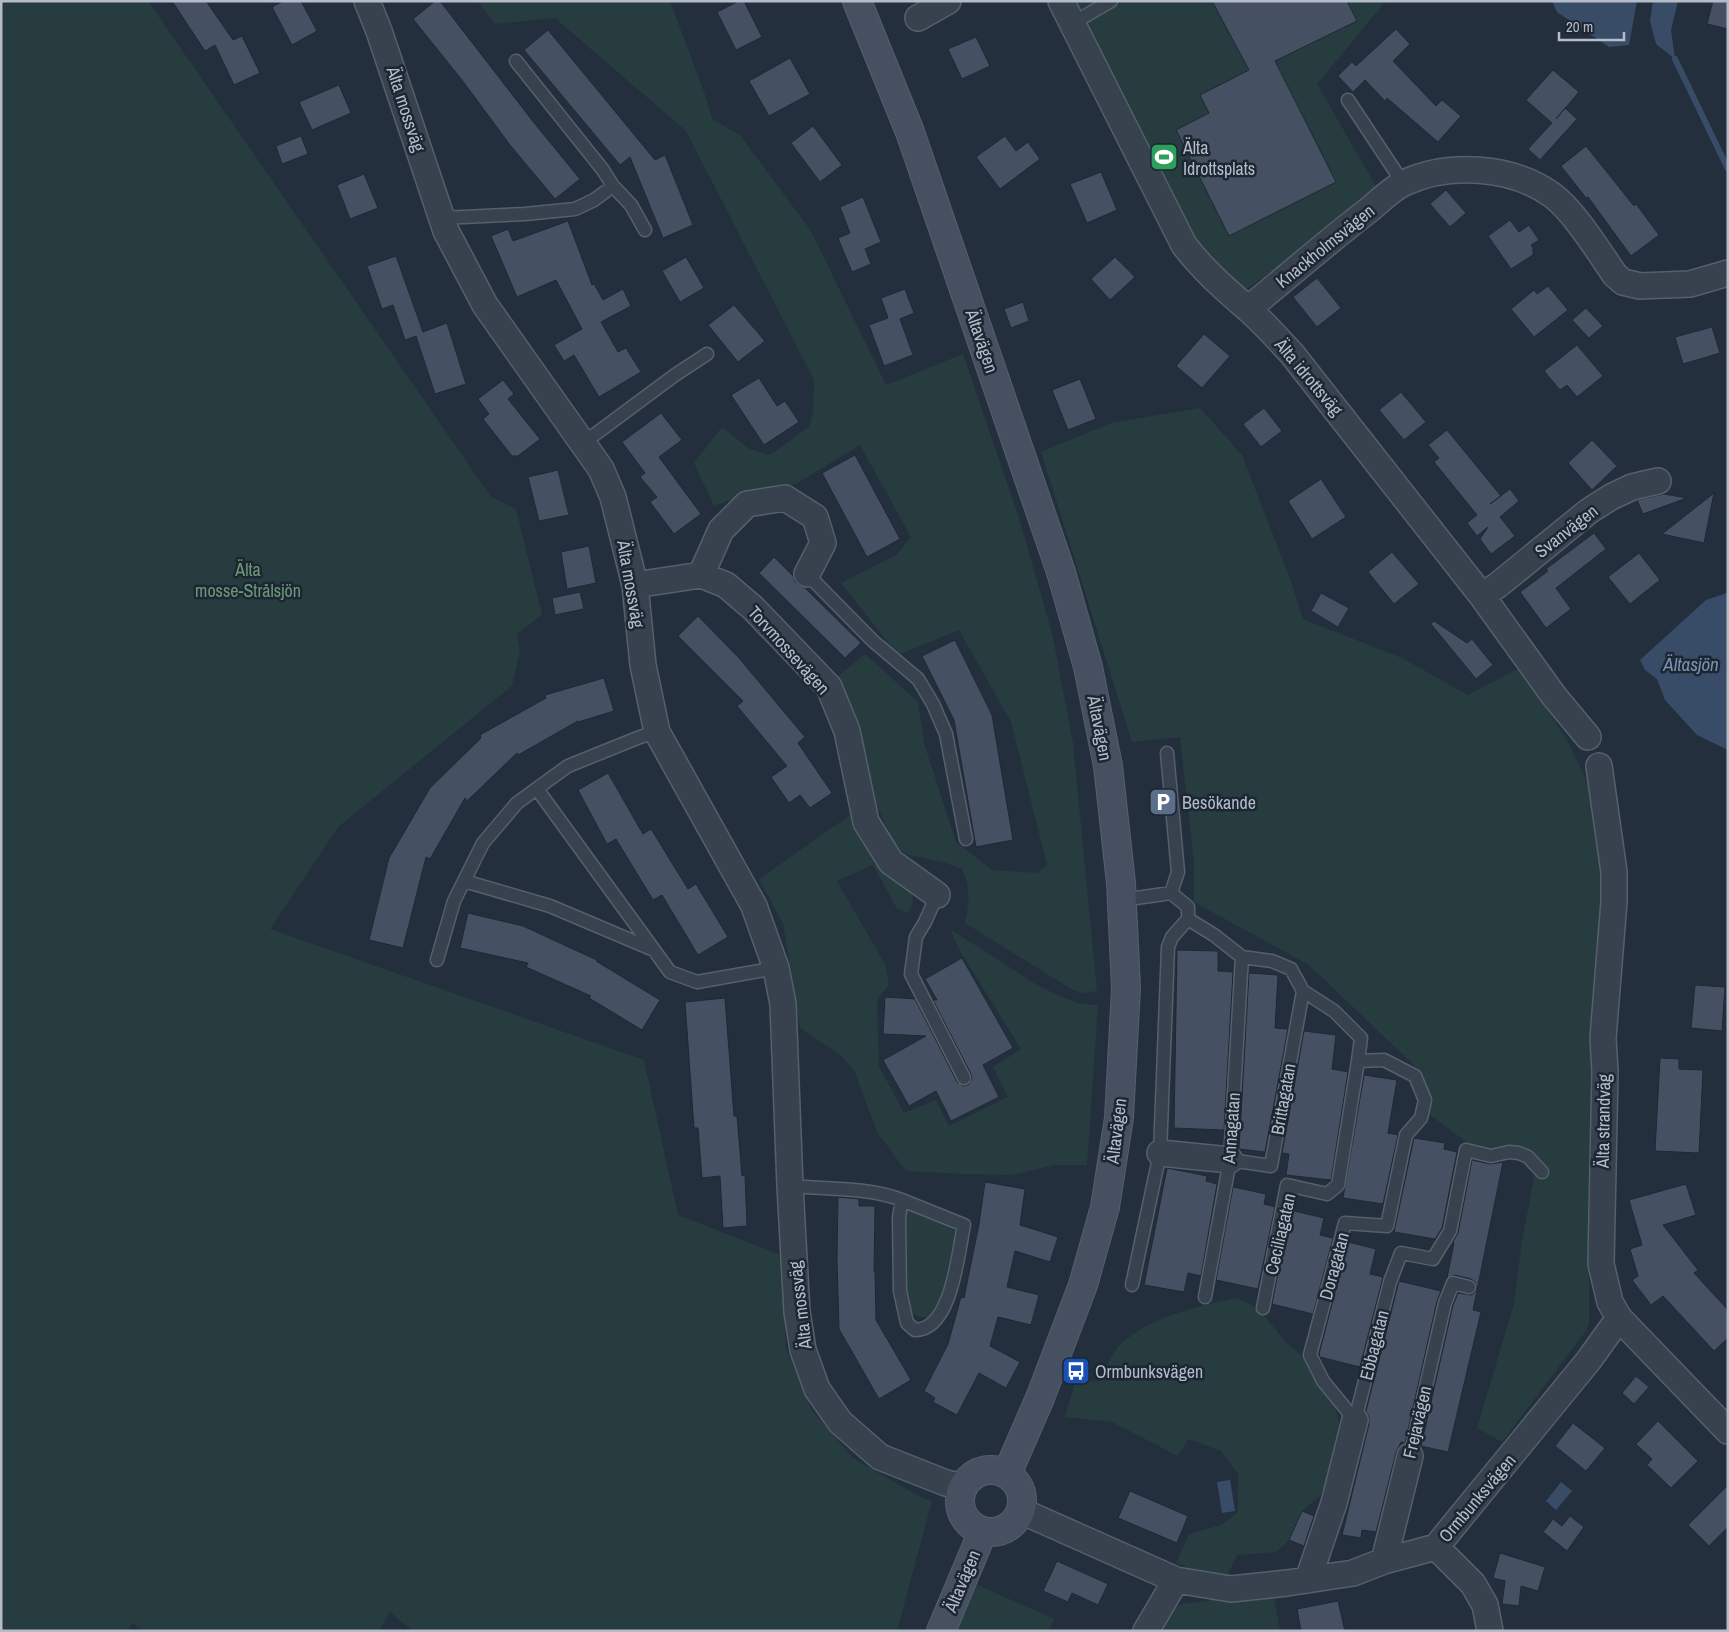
<svg xmlns="http://www.w3.org/2000/svg" width="1729" height="1632" font-family="'Archivo Narrow',sans-serif">
<rect width="100%" height="100%" fill="#242f3e"/>
<path fill="#263c3f" d="M1,1H148L491,497L516,509L542,615L517,634L520,651L512,686L338,827L270,929L644,1060L678,1215L781,1255L786,1349L812,1411L853,1458L922,1498L932,1501L897,1631H413L390,1612L379,1631H143L133,1623L127,1631H1Z
M477,1H670L707,100L712,119L740,135L811,231L886,385L963,354L1019,518L1052,633L1073,743L1097,991L1082,993L1073,990L965,923C969,904 971,887 962,869L943,862L905,854L892,839L872,795L859,726L837,677L865,654L918,702L924,743L956,842L992,870L1037,873L1047,865L1011,722L959,630L898,655L841,583L896,555L911,537L860,445L796,484L752,492L714,506L694,463L722,427L749,449L770,455L809,427L813,412L814,380L686,131L555,18L495,24Z
M1073,1H1212L1249,70L1200,95L1209,113L1176,130L1229,235L1275,61L1357,21L1347,1H1386L1317,84L1377,188L1268,274L1234,298L1196,261Z
M1200,408L1242,455L1291,581L1303,619L1402,658L1468,695L1519,668L1566,738L1595,798L1611,911L1589,1168V1323L1586,1331L1502,1442L1477,1428L1514,1304L1522,1241L1536,1167L1469,1144L1429,1114L1433,1099L1417,1068L1309,965L1194,902V863L1180,737L1132,742L1041,452L1111,423Z
M853,813L912,894L913,903L908,913L897,909L873,865L837,881L886,966L889,985L877,999L879,1066L904,1113L936,1100L949,1126L1008,1097L993,1067L1021,1049L960,951L950,929L1037,985L1059,996L1080,1004L1098,1005L1087,1165H1055L1012,1175L963,1174L906,1171L877,1132L854,1070L840,1055L800,1028L783,923L759,879Z
M911,1210L945,1224L955,1231L954,1245L938,1310L929,1317H918L908,1310L903,1217L906,1212Z
M1235,1298L1249,1303L1262,1313L1286,1342L1304,1358L1335,1406L1340,1428L1328,1480L1320,1496L1302,1511L1289,1540L1276,1552L1237,1555L1227,1576L1209,1575L1176,1563L1189,1534L1221,1525L1238,1512V1474L1221,1451L1188,1439L1178,1456L1112,1422L1065,1417L1076,1379L1098,1382C1104,1372 1112,1353 1119,1346C1148,1317 1196,1307 1235,1298Z
M971,1582L1054,1619L1049,1631H951Z
M1273,1592L1280,1631H1157L1168,1613L1182,1604Z"/>
<path fill="#394c67" d="M1552,1H1637L1629,45L1609,47L1557,12Z
M1653,1H1678L1671,30L1675,59L1656,44L1650,21Z
M1728,587V750L1697,735L1665,700L1657,679L1645,670L1640,660L1706,600L1727,593Z
M1230,1480L1235,1511L1222,1513L1217,1482Z
M1561,1482L1572,1491L1556,1510L1546,1501Z"/>
<g fill="none" stroke-linecap="round" stroke-linejoin="round">
<path stroke="#394c67" stroke-width="6" d="M1675,59L1728,169"/>
</g>
<path fill="#455162" stroke="#1f2835" d="M172,1H206L233,40L242,36L260,73L234,85L215,45L205,51Z
M283,1H301L317,31L292,45L272,7Z
M435,1H440L535,124L580,179L555,199L510,145L462,80L413,19Z
M739,1H744L762,37L736,50L717,12Z
M1212,1H1347L1357,21L1275,61L1336,182L1229,236L1176,130L1209,113L1200,95L1249,70Z
M1713,1H1728V29L1707,24Z
M1396,29L1410,44L1393,61L1436,106L1442,100L1461,116L1438,142L1387,98L1385,101L1365,80L1353,92L1338,76L1352,62L1356,66Z
M548,30L655,160L665,155L693,225L663,238L630,157L620,165L524,50Z
M976,37L990,66L962,79L948,49Z
M790,58L810,94L769,116L749,81Z
M1553,70L1579,92L1556,119L1565,108L1577,119L1540,160L1528,149L1552,123L1526,100Z
M339,85L351,113L312,130L299,102Z
M813,126L842,165L820,182L791,143Z
M301,136L308,154L282,164L276,146Z
M1005,136L1016,151L1028,142L1040,159L1000,189L976,157Z
M1586,146L1634,206L1636,204L1659,235L1631,256L1588,197L1586,198L1561,166Z
M1101,172L1117,210L1087,223L1070,184Z
M364,174L378,208L350,219L337,185Z
M1446,190L1466,213L1450,227L1430,204Z
M863,197L881,242L865,249L871,264L852,272L838,238L850,233L840,207Z
M1510,220L1519,232L1529,225L1539,240L1531,245L1533,248V255L1511,269L1488,236Z
M568,221L592,285L594,284L603,300L623,289L631,306L601,322L618,352L626,348L641,372L599,397L574,355L564,361L554,345L582,329L556,280L517,297L491,236L508,229L513,241Z
M396,256L423,332L447,323L466,384L435,394L416,336L405,340L393,305L382,309L367,266Z
M686,257L704,288L680,302L662,271Z
M1115,257L1135,277L1110,300L1091,279Z
M1317,278L1341,308L1317,327L1293,297Z
M1548,286L1568,310L1534,337L1511,309L1534,290L1537,294Z
M905,289L914,313L900,319L913,355L884,366L869,325L888,318L881,298Z
M1023,302L1029,321L1011,328L1004,309Z
M734,305L765,341L738,362L708,325Z
M1586,308L1603,326L1589,338L1572,320Z
M1712,327L1720,353L1683,364L1675,337Z
M1204,334L1230,356L1202,388L1176,366Z
M1577,345L1603,376L1577,397L1567,385L1560,390L1544,371Z
M759,378L777,406L785,401L799,422L764,445L731,395Z
M1080,379L1096,419L1068,430L1052,390Z
M503,380L514,394L508,399L540,439L518,456H512L483,419L489,414L478,399Z
M1401,392L1426,422L1404,440L1379,410Z
M1264,408L1282,431L1261,447L1243,424Z
M661,413L682,440L659,457L701,514L674,534L650,502L657,497L640,477L645,473L622,442Z
M1447,430L1501,496L1490,504L1510,489L1519,501L1500,517L1515,536L1491,554L1480,539L1488,527L1477,536L1467,523L1477,515L1434,462L1439,458L1428,445Z
M1592,440L1617,466L1592,490L1568,463Z
M855,455L900,539L867,557L822,473Z
M558,470L569,515L539,521L528,477Z
M1321,479L1346,517L1312,539L1288,501Z
M1714,493L1704,543L1662,534Z
M1664,494L1687,498L1643,514L1637,500Z
M1594,533L1606,549L1556,588L1571,609L1546,628L1520,592L1548,571L1546,569Z
M589,546L596,583L567,589L561,552Z
M1392,552L1419,584L1394,604L1368,572Z
M1639,553L1660,580L1630,604L1608,577Z
M774,557L793,576L795,582L800,586L805,588L861,643L845,658L759,573Z
M580,592L584,609L555,615L552,598Z
M1321,593L1349,608L1338,627L1311,611Z
M698,616L739,658L805,737L798,743L832,793L810,808L800,795L789,803L771,777L787,766L737,706L743,701L678,636Z
M1434,621L1467,643L1472,639L1493,665L1476,679L1431,624Z
M955,640L992,715L1013,840L976,847L954,720L922,656Z
M604,678L614,711L578,722V721L518,755L517,753L467,801L465,798L430,859L426,857L403,948L369,940L389,858L430,788L481,738L480,735L546,698L545,695Z
M608,773L643,834L651,829L688,889L696,884L728,937L698,955L662,895L653,900L616,839L607,844L578,790Z
M468,913L523,926L575,950L597,960L596,961L660,1000L642,1030L589,998L591,996L526,967L528,963L460,948Z
M1177,950L1218,951V971L1233,972L1224,1130L1174,1128Z
M962,958L1013,1048L983,1065L999,1097L951,1121L936,1091L909,1106L883,1060L926,1036L883,1034L885,997L915,999L957,1082L963,1086L968,1085L972,1079L971,1074L933,1000H937L925,979Z
M1249,973L1278,975L1275,1028L1288,1029L1265,1152L1239,1149Z
M1695,985L1725,987L1722,1031L1691,1028Z
M725,998L734,1116H737L742,1176L745,1175L747,1226L723,1228L720,1176L702,1178L698,1128H694L685,1002Z
M1304,1031L1336,1035L1332,1069L1348,1072L1331,1180L1286,1175L1289,1154L1282,1153Z
M1660,1058L1679,1059V1069L1703,1070L1699,1153L1655,1151Z
M1364,1075L1397,1080L1388,1133L1398,1135L1383,1204L1343,1198Z
M1414,1138L1445,1143L1444,1149L1457,1152L1442,1228L1435,1239L1394,1232Z
M1472,1160L1490,1164L1503,1162L1473,1310L1481,1312L1448,1452L1421,1446L1453,1305L1458,1293L1471,1295L1474,1293L1477,1288L1475,1282L1471,1279L1455,1275L1447,1278L1454,1243L1453,1242L1458,1233Z
M1167,1168L1207,1176L1206,1181L1217,1184L1201,1276L1188,1273L1184,1292L1144,1285Z
M985,1182L1025,1189L1020,1225L1058,1237L1050,1262L1015,1251L1007,1287L1039,1295L1031,1325L998,1317L990,1346L1020,1362L1006,1388L979,1373L957,1415L933,1402L935,1398L924,1391L948,1344L961,1297L964,1298L979,1224Z
M1686,1184L1696,1215L1663,1225L1698,1270L1694,1273L1728,1310V1338L1714,1351L1663,1296L1651,1305L1632,1280L1638,1276L1630,1249L1642,1245L1629,1200Z
M1233,1187L1266,1194L1264,1204L1275,1207L1258,1289L1216,1280Z
M838,1197L859,1199V1206H875L874,1272H875L876,1320L911,1380L879,1399L839,1329L837,1260Z
M1290,1210L1324,1218L1320,1235L1333,1238L1313,1314L1272,1304Z
M1348,1242L1376,1249L1370,1274L1383,1277L1360,1367L1320,1357L1319,1354Z
M1399,1281L1441,1291L1437,1301L1405,1443L1401,1442L1396,1453L1376,1532L1362,1530L1361,1538L1342,1535L1369,1424V1417L1366,1411Z
M1636,1376L1649,1387L1634,1404L1622,1393Z
M1658,1421L1698,1461L1671,1488L1647,1465L1652,1459L1636,1444Z
M1573,1423L1605,1448L1586,1471L1555,1446Z
M1728,1485V1527L1709,1546L1688,1525Z
M1130,1491L1188,1516L1177,1543L1118,1518Z
M1302,1511L1314,1516L1304,1546L1289,1540Z
M1570,1516L1584,1527L1567,1551L1543,1532L1553,1519L1562,1526Z
M1500,1553L1545,1567L1538,1591L1521,1586L1519,1606L1502,1604L1505,1581L1493,1578Z
M1057,1561L1108,1584L1098,1605L1072,1593L1068,1602L1043,1591Z
M1338,1601L1345,1631H1301L1297,1609Z"/>
<g fill="none" stroke-linecap="round" stroke-linejoin="round">
<defs>
<path id="service" d="M1073,23L1111,1
M516,61L603,170L613,186L631,205L645,230
M1348,100L1403,183
M442,218L525,214L575,209L594,200L613,186
M582,444L675,375L707,354
M807,574L873,641L918,679L933,704L946,734L966,839
M1167,753L1178,872L1171,893
M537,789L670,972L697,982L776,968
M464,881L550,906L654,950
M937,895L925,922L916,937L911,974L964,1078
M1122,900L1171,893L1188,907V919L1172,937L1168,947L1160,1153L1132,1285
M1188,919L1214,935L1242,957L1272,961L1291,969L1303,991L1334,1011L1361,1038L1358,1061L1384,1060L1415,1076L1425,1100L1421,1118L1406,1135L1387,1226L1345,1223L1310,1355L1323,1381L1355,1420
M437,960L454,901L483,843L517,803L568,766L640,737L657,732
M1230,1160L1271,1166L1303,991
M790,1186C825,1189 869,1187 902,1200L964,1225C958,1253 952,1330 915,1330L907,1323L900,1291L899,1217L902,1200
M1205,1297L1230,1160L1242,957
M1263,1308L1287,1185L1327,1194L1338,1185L1358,1061
M1355,1420L1390,1282L1401,1253L1433,1259L1450,1231L1466,1150L1491,1156L1509,1152L1519,1153L1528,1157L1542,1172
M1410,1456L1445,1303L1453,1283L1469,1287"/>
<path id="minor" d="M367,1L379,31L446,231L485,305L601,469L613,497L635,585L643,665L657,732L754,906L776,968L783,1004L790,1186L797,1312L803,1350L817,1389L840,1422L880,1457L946,1483L964,1487
M1061,1L1184,245C1203,270 1225,289 1248,309C1264,323 1278,339 1292,354L1482,596L1554,696L1588,737
M918,18L948,1
M1248,309C1287,277 1325,244 1365,213C1377,204 1391,189 1404,183C1448,162 1512,166 1552,195C1574,211 1599,252 1615,275L1623,282L1640,286L1690,284L1728,273
M701,575L721,530L747,504L785,498L815,517L823,543L807,574
M635,585L701,575L726,585L753,608L829,687L847,731L866,822L891,862L937,895
M1482,596L1498,585L1589,511L1611,497L1632,487L1658,481
M1599,766L1614,872V902L1603,1038L1605,1071L1601,1264L1610,1302L1619,1318L1728,1431
M1160,1153L1230,1160
M1021,1511L1176,1580L1231,1589L1287,1583L1353,1573L1384,1561L1436,1547L1589,1360L1619,1318
M1436,1547L1473,1584L1485,1605L1490,1631
M1384,1561L1410,1456
M1308,1580L1334,1503L1355,1420
M1146,1631L1176,1580"/>
<path id="secondary" d="M857,1L910,132L1061,572L1088,667L1108,766L1121,883L1126,988L1119,1118L1105,1207L1083,1285L1040,1398L1007,1474
M960 1501a31 31 0 1 1 62 0a31 31 0 1 1-62 0Z
M941,1631L983,1531"/>
</defs>
<use href="#service" stroke="#565f6c" stroke-width="15"/>
<use href="#minor" stroke="#565f6c" stroke-width="28"/>
<use href="#secondary" stroke="#565f6c" stroke-width="30"/>
<use href="#service" stroke="#38414e" stroke-width="12"/>
<use href="#minor" stroke="#38414e" stroke-width="25"/>
<use href="#secondary" stroke="#465061" stroke-width="28"/>
</g>
<defs>
<symbol id="stadium-square" viewBox="-11 -11 22 22"><rect x="-9" y="-9" width="18" height="18" rx="4" fill="#2e9e5b" stroke="#1d2633"/><path d="M0-5a6.5 5 0 1 0 0 10a6.5 5 0 1 0 0-10ZM-3.5-1.8h7v3.6h-7Z" fill="#fff"/></symbol>
<symbol id="parking-square" viewBox="-11 -11 22 22"><rect x="-9" y="-9" width="18" height="18" rx="4" fill="#5c6f8a" stroke="#1d2633"/><path d="M-3.5-5.5H1a3.5 3.5 0 0 1 0 7H-1V5.5H-3.5ZM-1-3.4V-.6H.8a1.4 1.4 0 0 0 0-2.8Z" fill="#fff"/></symbol>
<symbol id="bus-square" viewBox="-11 -11 22 22"><rect x="-9" y="-9" width="18" height="18" rx="4" fill="#1a4fb4" stroke="#1d2633"/><path d="M-5-6H5V4H4V6H2V4H-2V6H-4V4H-5ZM-3.5-4V0h7V-4ZM-3.5 1.2v1.5H-2V1.2ZM2 1.2v1.5H3.5V1.2Z" fill="#fff"/></symbol>
</defs>
<g fill-rule="evenodd">
<use href="#stadium-square" x="1148" y="141" width="32" height="32"/>
<use href="#parking-square" x="1147" y="786" width="32" height="32"/>
<use href="#bus-square" x="1060" y="1355" width="32" height="32"/>
</g>
<g text-anchor="middle" dominant-baseline="central" stroke-width="5" stroke-linejoin="round" paint-order="stroke">
<g font-size="18" fill="#b4bcc9" stroke="#1d2633">
<text transform="translate(406 109) rotate(72)">Älta mossväg</text>
<text transform="translate(1325 246) rotate(-39)">Knackholmsvägen</text>
<text transform="translate(982 341) rotate(71)">Ältavägen</text>
<text transform="translate(1309 377) rotate(50)">Älta idrottsväg</text>
<text transform="translate(1566 531) rotate(-38)">Svanvägen</text>
<text transform="translate(631 584) rotate(80)">Älta mossväg</text>
<text transform="translate(789 650) rotate(48)">Torvmossevägen</text>
<text transform="translate(1100 728) rotate(79)">Ältavägen</text>
<text transform="translate(1283 1099) rotate(-80)">Brittagatan</text>
<text transform="translate(1603 1121) rotate(-89)">Älta strandväg</text>
<text transform="translate(1231 1128) rotate(-86)">Annagatan</text>
<text transform="translate(1116 1131) rotate(-83)">Ältavägen</text>
<text transform="translate(1280 1234) rotate(-77)">Ceciliagatan</text>
<text transform="translate(1334 1266) rotate(-75)">Doragatan</text>
<text transform="translate(800 1305) rotate(-97)">Älta mossväg</text>
<text transform="translate(1374 1345) rotate(-76)">Ebbagatan</text>
<text transform="translate(1417 1422) rotate(-77)">Frejavägen</text>
<text transform="translate(1477 1498) rotate(-50)">Ormbunksvägen</text>
<text transform="translate(962 1581) rotate(-67)">Ältavägen</text>
</g>
<g font-size="18" fill="#b4bcc9" stroke="#1d2633" text-anchor="start">
<text x="1183" y="147">Älta<tspan x="1183" dy="21">Idrottsplats</tspan></text>
<text x="1182" y="802">Besökande</text>
<text x="1095" y="1371">Ormbunksvägen</text>
</g>
<g font-size="18" fill="#6b9a76" stroke="#1d2633">
<text x="248" y="569">Älta<tspan x="248" dy="21">mosse-Strålsjön</tspan></text>
</g>
<g font-size="19" font-style="italic" fill="#7c92b1" stroke="#1d2633">
<text x="1691" y="664">Ältasjön</text>
</g>
</g>
<rect width="1729" height="1632" fill="none" stroke="#b4bcc9" stroke-width="5"/>
<path d="M1559 32v8h65v-8" fill="none" stroke="#b4bcc9" stroke-width="2.5"/>
<text x="1566" y="32" font-size="15" fill="#b4bcc9" stroke="#1d2633" stroke-width="4" paint-order="stroke">20 m</text>
</svg>
